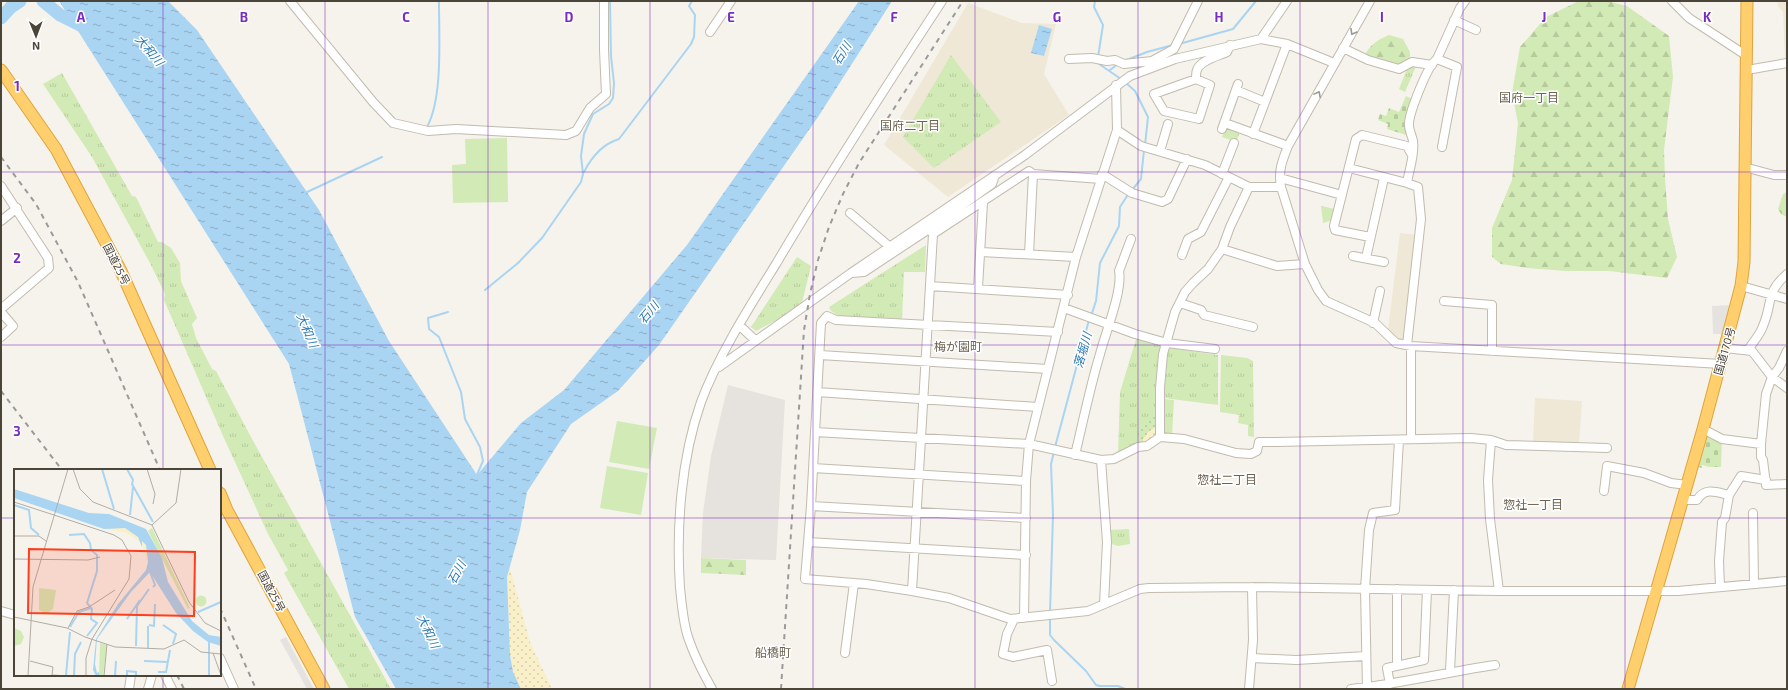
<svg xmlns="http://www.w3.org/2000/svg" width="1788" height="690" font-family="'Exo 2','Noto Sans JP',sans-serif">
<defs>
<pattern id="grass-tufts" width="24" height="20" patternUnits="userSpaceOnUse"><rect width="24" height="20" fill="#d2eab5"/><path d="M3 7l-1-3M5 7V3M7 7l1-3M15 17l-1-3M17 17v-4M19 17l1-3" fill="none" stroke="#b6ca9c"/></pattern>
<pattern id="forest-firs" width="22" height="20" patternUnits="userSpaceOnUse"><rect width="22" height="20" fill="#d2eab5"/><path d="M5 1l3.5 6h-7zM16 11l3.5 6h-7z" fill="#b6ca9c"/></pattern>
<pattern id="sand-dots" width="8" height="8" patternUnits="userSpaceOnUse"><rect width="8" height="8" fill="#f9efc9"/><path d="M2 2h.1M6 6h.1" fill="none" stroke="#d7cead" stroke-width="1.8" stroke-linecap="round"/></pattern>
<pattern id="cemetery-stones" width="16" height="16" patternUnits="userSpaceOnUse"><rect width="16" height="16" fill="#d2eab5"/><path d="M2 7V4a2 2 0 0 1 4 0v3zM10 15v-3a2 2 0 0 1 4 0v3z" fill="#b6ca9c"/></pattern>
<pattern id="garden-dots" width="8" height="8" patternUnits="userSpaceOnUse"><rect width="8" height="8" fill="#d2eab5"/><path d="M2 2h.1M6 6h.1" fill="none" stroke="#b6ca9c" stroke-width="1.8" stroke-linecap="round"/></pattern>
<pattern id="water-ripples" width="26" height="14" patternUnits="userSpaceOnUse"><rect width="26" height="14" fill="#a9d4f2"/><path d="M2 4q2-2 4 0t4 0M15 11q2-2 4 0t4 0" fill="none" stroke="#8caec5"/></pattern>
</defs>
<rect width="100%" height="100%" fill="#f6f3ec"/>
<path fill="#e6e2dd" d="M728,385L785,400L776,560L701,558L703,513L711,456Z"/>
<path fill="#efe8d6" d="M1777,1H1787V61H1785L1783,12L1778,6Z
M968,3L1022,23L1056,24L1044,74L1069,115L948,197L884,145Z
M1400,233L1418,235L1404,342L1399,341L1388,330Z
M1535,398L1582,401L1579,444L1533,442Z"/>
<path fill="url(#grass-tufts)" d="M951,55L1001,122L934,168L903,137Z
M1417,64L1405,92L1399,89L1407,69Z
M62,73L132,196L136,197L158,242H162L171,248L180,263L181,281L197,318L192,324L196,338L212,369L216,371L251,437L391,689H349L284,573L288,570L268,534L223,436L164,300L165,294L150,263L92,157L43,84Z
M1226,127L1240,132L1236,142L1222,137Z
M1321,206L1335,209L1333,220L1323,223Z
M926,245L925,272H904L902,320L839,316L831,311L829,307Z
M797,257L811,266L801,307L756,331L751,327Z
M1137,336L1164,344L1158,435L1118,455L1120,392Z
M1170,348L1218,355V405L1164,398L1166,357Z
M1221,355L1247,358L1253,361L1254,437L1248,436V425L1238,423L1239,415L1220,412Z
M1162,399L1174,400L1172,436L1162,435Z
M1129,529L1130,544L1118,546L1109,543V530Z"/>
<path fill="url(#forest-firs)" d="M1579,1H1607L1627,6L1669,36L1673,77L1664,150L1665,178L1668,219L1677,257L1667,278L1609,271H1566L1527,268L1501,264L1492,257V228L1512,180L1518,123L1512,93L1520,47L1546,17Z
M1389,35L1403,39L1410,52V60L1399,66L1364,56C1370,45 1377,40 1389,35Z
M701,558L746,560V575L701,573Z"/>
<path fill="url(#sand-dots)" d="M1158,425V434L1150,441L1143,443C1142,435 1151,429 1158,425Z
M510,568L530,642L552,689H521L513,672L510,655L507,577Z"/>
<path fill="url(#cemetery-stones)" d="M1406,96L1414,100L1406,127V135L1387,129L1388,124L1378,120L1380,114L1386,116L1389,108L1399,112Z
M1787,192V217L1781,214L1778,209L1783,194Z
M1707,436L1722,440L1721,467H1709L1702,465V468L1698,467Z"/>
<path fill="url(#garden-dots)" d="M1158,414V425L1149,431L1142,440L1137,438C1139,426 1147,418 1158,414Z"/>
<path fill="#d2eab5" d="M507,138L508,202L453,203L452,165L466,164L465,139Z
M617,421L657,428L649,469L609,462Z
M607,466L648,473L641,515L600,508Z"/>
<path fill="#e5e3e0" d="M1732,305L1725,334H1713L1712,306Z
M286,637L314,689H307L280,640Z"/>
<path fill="url(#water-ripples)" d="M59,1H168L197,30L319,210L389,341L477,475L521,423L564,390L687,245L859,1H892L818,117L659,345L618,391L571,424L527,492L520,530L507,577L510,655L513,672L521,689H396L355,617L289,364Z
M1039,25L1052,29L1044,56L1031,53Z"/>
<g fill="none" stroke-linecap="round" stroke-linejoin="round">
<path stroke="#a9d4f2" stroke-width="2" d="M1095,1L1094,7L1103,25L1098,57
M1179,44L1233,29L1256,1
M1099,61V64L1121,79
M1124,61L1147,52L1173,45
M1110,70L1118,64
M1125,82L1135,91L1148,117L1145,145
M427,127C443,98 439,37 439,3L438,1
M584,172C591,158 603,144 619,139L691,44L694,37L695,15L689,6L692,1
M1132,190L1141,179L1144,150
M305,193L382,157
M485,290L518,263L542,238L581,182L583,174L581,156L584,134L593,114L609,104L613,98L614,83L611,56L610,1
M448,312L428,318L429,329L439,337L461,392L465,419L480,447L483,461L476,477
M1091,316L1096,301L1100,263L1119,226L1120,207L1129,193
M1055,447L1089,320
M1050,613L1053,515L1051,464L1054,452
M1050,617V635L1054,640L1086,671L1096,685L1100,686H1118L1125,689"/>
<path stroke="#a9d4f2" stroke-width="13" d="M43,1L60,15L86,28
M1,18L11,7L20,1"/>
<defs>
<path id="minor" d="M290,1L373,102L393,123L428,131L456,129L566,135L576,131L590,108L606,94L604,50V1
M1370,1L1288,146C1282,161 1278,171 1281,187L1305,264L1318,290L1326,301L1375,323L1396,343L1411,346L1721,364
M1672,1L1689,18L1747,56
M1454,20L1476,30
M710,32L731,1
M1261,39L1287,1
M1343,48L1368,60L1399,69L1412,62L1432,65
M1069,59L1092,58L1107,61L1115,60L1124,64L1152,61
M1154,67L1152,61L1174,49L1198,1
M1747,70L1787,63
M1196,79L1210,85L1199,119L1164,111L1154,94Z
M1196,79C1196,77 1196,72 1197,70C1200,60 1219,56 1227,52L1230,45
M1236,90L1265,102
M1225,123L1288,146
M1222,129L1238,84
M1117,130L1141,146L1205,165L1249,187H1281
M1253,134L1287,44
M1442,147L1457,67L1437,59L1460,8L1465,1
M1160,151L1168,124
M1744,167L1774,175H1787
M1349,168L1407,183
M1102,174L1132,193L1162,202L1168,199L1187,159
M1222,174L1234,143
M1280,178L1342,195
M1,186L48,258L49,268L1,309
M850,213L890,247
M1,221L17,208
M929,229L933,234L1029,171L1033,174L1101,179
M1370,237L1335,230L1334,226L1356,139L1362,135L1407,146L1412,155
M1222,249L1277,266L1305,264
M981,252L1076,257
M1029,254L1033,174
M1182,255L1188,239L1201,232L1229,177
M1353,256L1384,262
M1366,258L1384,178
M852,273L864,272L929,229L992,184L995,175
M930,286L1068,295
M1741,286L1787,299
M978,288L983,203
M1444,301L1492,305V351
M1180,303L1201,310L1204,315L1253,327
M1064,308L1135,334L1167,343L1215,349
M1,312L13,326L1,337
M1373,323L1380,291
M739,325L755,340
M1058,332L836,320L827,316L821,323L811,506L805,579L866,584L912,591L949,598L1010,619L1088,611L1140,589L1149,588L1252,587L1499,591H1678L1787,581
M1407,345L1421,219L1418,187L1407,183C1409,170 1415,155 1413,141C1412,135 1408,129 1409,123C1410,111 1428,64 1437,59
M1411,346V439
M1725,348L1752,351L1772,377L1787,388
M1748,350C1753,342 1760,335 1763,326C1773,303 1765,293 1787,274
M820,355L1048,369
M719,367L851,273L1025,155L1130,76L1175,59L1261,39L1287,44L1334,63
M817,392L1038,407
M1703,429L1722,439L1761,444V457L1763,460L1766,485L1787,484
M815,432L1029,444L1101,460L1114,459L1138,447L1147,446L1160,437L1184,439L1236,453L1251,454L1257,451L1259,442H1276L1471,438L1491,440L1506,445L1607,448
M1160,437V388L1163,354L1175,312L1185,292L1193,283L1208,269L1222,249L1230,227L1249,187
M1491,440L1488,480L1490,519L1499,591
M1761,444L1766,394L1772,377L1779,368L1787,351
M1075,455C1083,422 1090,387 1100,354C1105,334 1123,290 1119,271L1131,239
M1101,460L1107,542L1104,604
M813,468L1026,481
M1604,491L1607,466L1644,473L1671,483L1687,485
M1683,500H1697C1705,487 1716,492 1729,495
M811,506L1026,518
M1753,513L1754,584
M808,542L1026,555
M1720,587L1719,561L1722,522L1725,518L1729,495L1741,476L1766,480
M912,591L933,234
M1,611L15,615
M1024,618L1026,481L1029,444L1076,257L1117,130L1116,85
M1014,619L1007,634L1003,654L1013,657L1047,650L1052,681
M845,653L854,583
M220,658L234,689
M1252,658L1296,660L1366,656
M1397,666V589
M1450,671L1454,590
M165,675L172,689
M1390,684L1387,668L1424,660L1427,590
M129,689L131,675
M148,689L152,675
M712,689C703,673 695,657 689,640C683,624 682,605 680,588C676,527 681,459 701,402C718,356 750,306 776,264C829,174 885,88 942,1
M1249,689L1253,640L1252,587
M1351,689C1399,684 1447,672 1495,665
M1367,689L1365,589L1369,530L1373,513L1395,510L1399,440"/>
<path id="highway" d="M1,70L56,149L120,269L210,470
M220,493L227,510L324,689
M1628,689L1703,429L1741,286L1744,262L1747,1"/>
</defs>
<use href="#minor" stroke="#c2bbae" stroke-width="10"/>
<use href="#highway" stroke="#e0a43c" stroke-width="13"/>
<use href="#minor" stroke="#fff" stroke-width="8"/>
<use href="#highway" stroke="#ffcf6e" stroke-width="11"/>
<path stroke="#9a9a9a" stroke-width="2" stroke-dasharray="5 5" stroke-linecap="butt" d="M1,157L36,204L78,282L160,470
M1,391L62,470
M220,608L256,689
M177,675L184,689
M781,689L804,330L810,294L818,260L829,227L843,194L859,163L963,1"/>
</g>
<defs><path id="oneway-chevron" d="M-2-3.5L2.5 0L-2 3.5" fill="none" stroke-width="1.6" stroke-linecap="round" stroke-linejoin="round"/></defs>
<g stroke="#9c9892">
<use href="#oneway-chevron" transform="translate(1353 32) rotate(120)"/>
<use href="#oneway-chevron" transform="translate(1318 94) rotate(-62)"/>
</g>
<path fill="none" stroke="#7b2cbf" stroke-width="1" stroke-opacity="0.55" d="M163,1V470M325,1V689M488,1V689M650,1V689M813,1V689M975,1V689M1138,1V689M1300,1V689M1463,1V689M1625,1V689M1,172H1787M1,345H1787M1,518H15M220,518H1787M163,675V689"/>
<g text-anchor="middle" dominant-baseline="central" stroke-width="3" stroke-linejoin="round" paint-order="stroke">
<g font-size="11" fill="#4b4439" stroke="#fff">
<text transform="translate(117 264) rotate(63)">国道25号</text>
<text transform="translate(1724 351) rotate(-74)">国道170号</text>
<text transform="translate(272 591) rotate(62)">国道25号</text>
</g>
<g font-size="12" font-style="italic" fill="#2e7ab2" stroke="#fff">
<text transform="translate(150 50) rotate(50)">大和川</text>
<text transform="translate(841 53) rotate(-58)">石川</text>
<text transform="translate(648 312) rotate(-51)">石川</text>
<text transform="translate(308 330) rotate(67)">大和川</text>
<text transform="translate(1082 350) rotate(-74)">落堀川</text>
<text transform="translate(456 572) rotate(-61)">石川</text>
<text transform="translate(429 631) rotate(65)">大和川</text>
</g>
<g font-size="12" fill="#6e6250" stroke="#fff">
<text x="1529" y="97">国府一丁目</text>
<text x="910" y="125">国府二丁目</text>
<text x="958" y="346">梅が園町</text>
<text x="1227" y="479">惣社二丁目</text>
<text x="1533" y="504">惣社一丁目</text>
<text x="773" y="652">船橋町</text>
</g>
</g>
<g transform="translate(14 469)">
<rect width="207" height="207" fill="#f6f3ec"/>
<path d="M138,59L176,139L174,140L134,62ZM181.5 132a5.5 5.5 0 1 1 11 0a5.5 5.5 0 1 1-11 0ZM86,174L93,176L89,207H85Z" fill="#d2eab5"/>
<path d="M25,119L42,121L39,140L32,145L25,141ZM0,159L7,162L10,168L7,175L0,177Z" fill="#d2eab5"/>
<path d="M96,58L111,59L121,65L127,74L128,72L132,76L134,94L128,75L122,70L113,64L90,60Z" fill="#f9efc9"/>
<path d="M0,20L75,44L95,45L132,60L148,89L154,113L178,152L195,166L207,168V177L194,173L179,162L162,144L136,103L117,123L83,170L81,195L83,204L85,203V207H82L79,201L82,170L104,135L132,101L134,93L132,76L128,72V78L124,68L111,59L90,60L0,29Z" fill="#a9d4f2"/>
<path fill="none" stroke="#a9d4f2" stroke-width="2" d="M88,0L100,40M113,0L119,11L118,15L139,53M0,36L15,41L17,59L25,66M116,46L119,18M55,66L70,65L76,74L77,81L83,86V102L73,134L78,140L77,150L83,154L73,167M136,103L141,116L139,118M184,143L207,133M113,150L126,131M135,156L140,157L141,135M149,156L162,165L159,175M56,158L65,143L77,139M122,177L123,137L135,120M134,179V157M130,192L154,193M144,203H152L156,181M52,206L56,163M60,207L61,185L67,173M101,207L102,192M113,207V202L122,203V207M195,207V171"/>
<path fill="none" stroke="#b2ada4" stroke-width="1" d="M59,0L66,20L79,33L138,56L175,133L191,154L207,162M133,0L141,25L139,35M0,33L40,46M40,46L100,66L108,71L117,87L115,110L78,170L72,189V207M138,56L162,34L167,0M0,67H25L32,72M0,90L74,91L86,88M0,148L53,159L71,168L101,178L150,180L170,171L187,183L207,185M54,159L63,142L75,138L101,121M199,184L207,206M16,192L39,198L38,206L53,207M14,207L19,118L54,0M90,207L93,175"/>
<path fill="#fc3f1d" fill-opacity="0.15" stroke="#fc3f1d" stroke-width="2" d="M15,80L181,83L180,147L14,144Z"/>
<rect width="207" height="207" fill="none" stroke="#4b4439" stroke-width="2"/>
</g>
<g font-size="13" text-anchor="middle" font-weight="bold" fill="#7b2cbf" stroke="#fff" stroke-width="3" stroke-linejoin="round" paint-order="stroke">
<text x="81" y="22">A</text>
<text x="244" y="22">B</text>
<text x="406" y="22">C</text>
<text x="569" y="22">D</text>
<text x="731" y="22">E</text>
<text x="894" y="22">F</text>
<text x="1057" y="22">G</text>
<text x="1219" y="22">H</text>
<text x="1382" y="22">I</text>
<text x="1544" y="22">J</text>
<text x="1707" y="22">K</text>
<text x="17" y="91">1</text>
<text x="17" y="263">2</text>
<text x="17" y="436">3</text>
</g>
<rect width="1788" height="690" fill="none" stroke="#4b4439" stroke-width="4"/>
<g transform="translate(36 36) rotate(179)" stroke="#ffffff" stroke-width="3" paint-order="stroke">
<path d="M0-3L7 15L0 10L-7 15Z" fill="#4b4439"/>
<text y="-6" font-size="11" font-weight="bold" text-anchor="middle" fill="#4b4439">N</text>
</g>
</svg>
